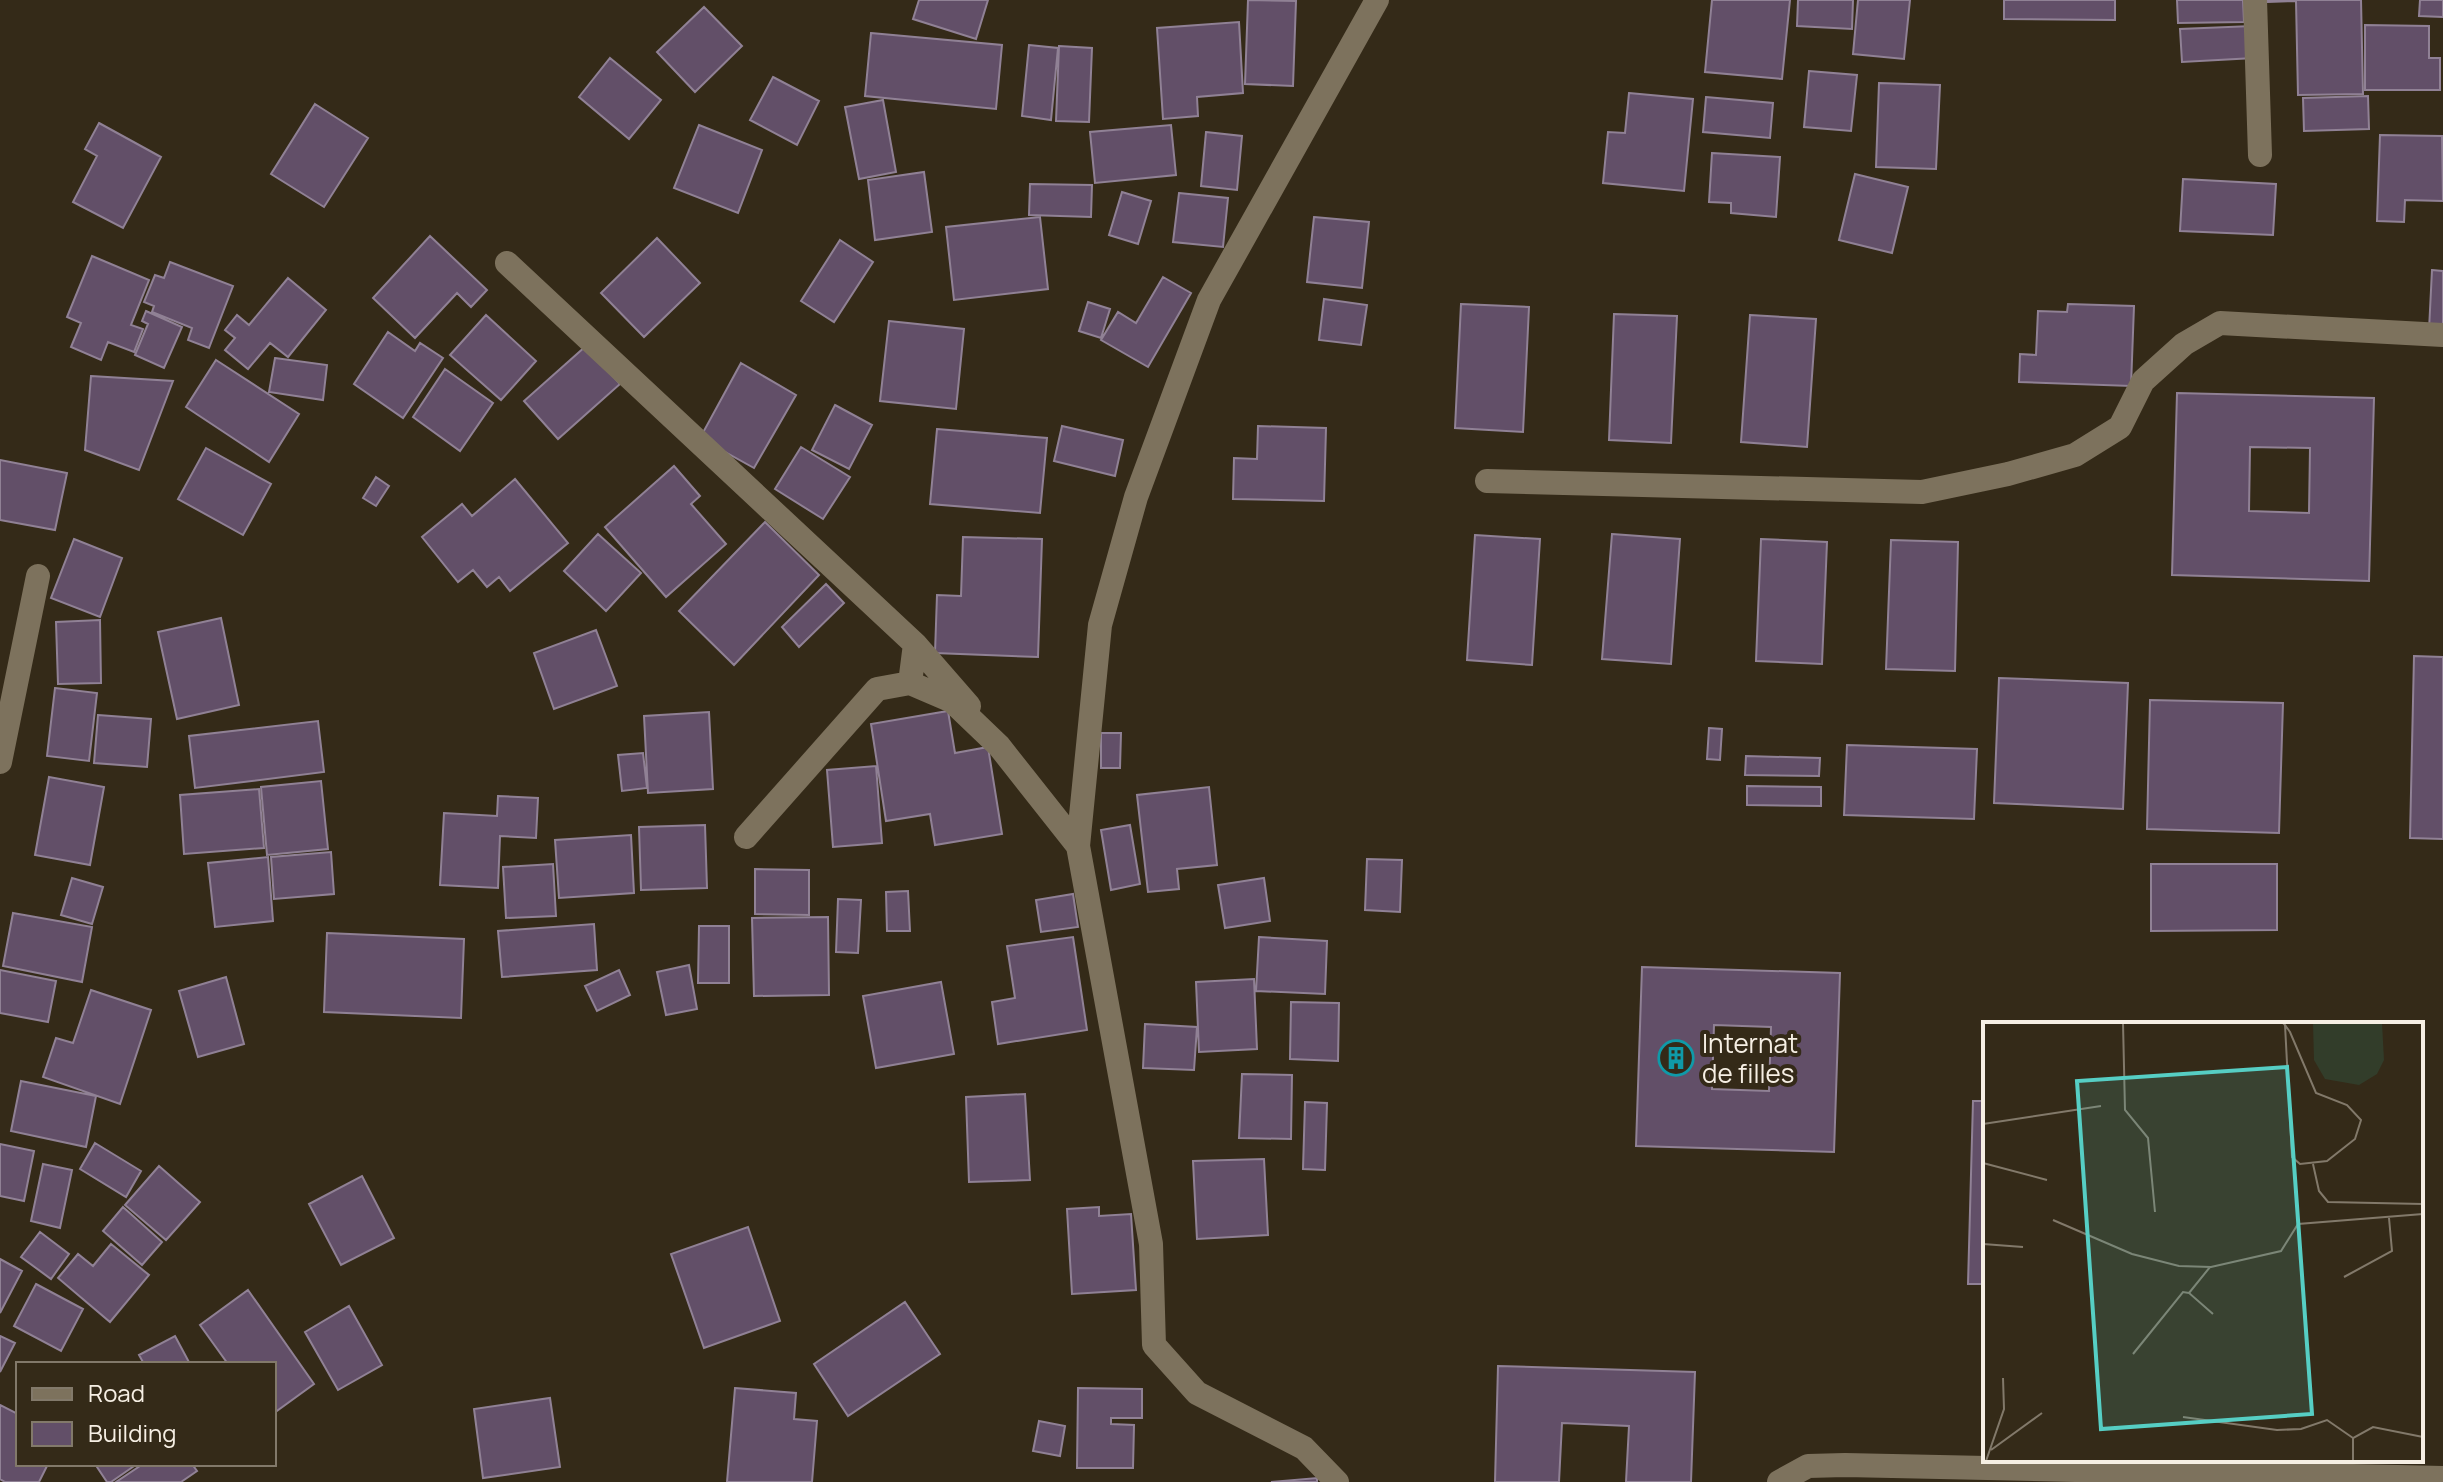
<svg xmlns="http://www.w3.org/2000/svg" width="2443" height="1482" font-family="Manrope,sans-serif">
<rect width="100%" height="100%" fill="#342a18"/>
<path fill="#624f68" stroke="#908195" stroke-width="2" fill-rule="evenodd" d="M919,0H988L976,39L913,19Z
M1248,0L1296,1L1293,86L1245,84Z
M1712,0H1790L1782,79L1705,72Z
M1798,0H1853L1852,29L1797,26Z
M1858,0H1910L1904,59L1853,54Z
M2004,0H2115V20L2004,19Z
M2177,0H2243L2244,22L2178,23Z
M2268,0H2361L2363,94L2298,95L2296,1L2268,2Z
M2420,0H2443V17L2419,16Z
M704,7L742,46L695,92L657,52Z
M1239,22L1243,93L1197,97L1198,116L1163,119L1157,28Z
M2365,25L2429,26V58H2440V90H2365Z
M2252,26L2254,58L2182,62L2180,29Z
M871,33L1002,45L996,109L865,96Z
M1029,45L1058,48L1051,120L1022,116Z
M1059,46L1092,48L1089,122L1056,121Z
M610,58L661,100L629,139L579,97Z
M1809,71L1857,75L1851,131L1804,127Z
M773,77L819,101L797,145L750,120Z
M1879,83L1940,85L1936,169L1876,167Z
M1629,93L1693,99L1684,191L1603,183L1608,132L1625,133Z
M2368,96L2369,129L2304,131L2303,98Z
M1706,97L1773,103L1770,138L1703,132Z
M883,100L896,172L859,179L845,107Z
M315,104L368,138L324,207L271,174Z
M99,123L161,157L123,228L73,202L97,156L85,149Z
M699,125L762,150L738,213L674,188Z
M1171,125L1176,175L1095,183L1090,132Z
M1206,132L1242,136L1237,190L1201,186Z
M2380,135L2442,136L2443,201L2405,200L2404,222L2377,221Z
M1712,153L1780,157L1776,217L1731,213V203L1709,202Z
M924,172L932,232L875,240L868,180Z
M1855,174L1908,187L1892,253L1839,240Z
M2183,179L2276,184L2273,235L2180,231Z
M1030,184L1092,185L1091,217L1029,215Z
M1122,192L1151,201L1138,244L1109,235Z
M1179,193L1228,198L1223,247L1173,242Z
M1040,217L1048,289L954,300L946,227Z
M1314,217L1369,222L1362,288L1307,282Z
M430,236L487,290L471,307L457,293L415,338L373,298Z
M657,238L700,283L644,337L601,293Z
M840,240L873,262L834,322L801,301Z
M92,256L149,280L131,325L143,329L134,352L108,342L101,360L71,347L81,323L67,317Z
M170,262L233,286L209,348L188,340L192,328L152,312L154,306L144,302L155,275L164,278Z
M2432,270L2443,271V330H2429Z
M1163,277L1191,293L1148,367L1101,340L1118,312L1136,323Z
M288,278L326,310L288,357L270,343L248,369L225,350L235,338L225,330L237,315L249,325Z
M1324,299L1367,305L1361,345L1319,340Z
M1088,302L1110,309L1101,338L1079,331Z
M1461,304L1529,307L1523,432L1455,428Z
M2068,304L2134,306L2131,386L2019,382L2020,354L2036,355L2038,311L2067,312Z
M146,311L182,327L164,368L135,355L148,324L142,321Z
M1614,314L1677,316L1671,443L1609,440Z
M486,315L536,361L501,400L450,355Z
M1750,315L1816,319L1807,447L1741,442Z
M889,321L964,329L956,409L880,401Z
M388,332L415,351L420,343L443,358L403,418L354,384Z
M586,346L620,384L558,439L524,401Z
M275,358L327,365L323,400L269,392Z
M216,360L299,414L269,462L186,407Z
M741,363L796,395L754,468L700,438Z
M445,369L493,403L460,451L413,417Z
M91,376L173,381L139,470L85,450Z
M2177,393L2374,398L2369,581L2172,575ZM2250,447L2310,448L2309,513L2249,511Z
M835,405L872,425L849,469L812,450Z
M1062,426L1123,440L1115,476L1054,461Z
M1258,426L1326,428L1324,501L1233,499L1234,458L1257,459Z
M937,429L1047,438L1040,513L930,504Z
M801,447L850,477L823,519L775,489Z
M206,448L271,484L243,535L178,499Z
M0,460L67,473L55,530L0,520Z
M674,466L700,496L691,504L726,544L666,597L605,527Z
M376,477L389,486L376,506L363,498Z
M515,479L568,543L510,591L499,577L487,587L473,570L458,582L422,537L462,504L472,516Z
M765,522L819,575L734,665L679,611Z
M598,534L641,573L606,611L564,571Z
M1612,534L1680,539L1671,664L1602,659Z
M1475,535L1540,539L1532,665L1467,660Z
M963,537L1042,539L1038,657L935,653L937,595L961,596Z
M74,539L122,558L100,617L51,598Z
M1761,539L1827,542L1822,664L1756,661Z
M1891,540L1958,542L1955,671L1886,669Z
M826,584L844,603L799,647L782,627Z
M221,618L239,705L177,719L158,632Z
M100,620L101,683L58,684L56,622Z
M596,630L617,686L554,709L534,653Z
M2414,656L2443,657V839L2410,838Z
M1999,678L2128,683L2123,809L1994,803Z
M55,688L97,693L89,761L47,756Z
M2150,700L2283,703L2279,833L2147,829Z
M948,711L955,753L988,747L1002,834L935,845L930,814L886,821L871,724Z
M709,712L713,789L648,793L644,716Z
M98,715L151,719L147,767L94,763Z
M318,721L324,772L195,788L189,736Z
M1709,728L1722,729L1720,760L1707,759Z
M1101,733H1121L1120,768H1101Z
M1847,745L1977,749L1974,819L1844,815Z
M643,753L647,788L622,791L618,755Z
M1746,756L1820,758L1819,776L1745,775Z
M876,766L882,843L833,847L827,770Z
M49,777L104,787L90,865L35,855Z
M321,781L328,849L267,855L261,787Z
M1747,786L1821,787V806L1747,805Z
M1209,787L1217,865L1177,869L1179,889L1148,892L1137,795Z
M259,789L264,848L184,854L180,795Z
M498,796L538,798L536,838L500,836L498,888L440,885L444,813L497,816Z
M705,825L707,888L641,890L639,827Z
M1130,825L1140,884L1111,890L1101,830Z
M631,835L634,893L559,898L555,840Z
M331,852L334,894L274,899L271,857Z
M268,857L273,921L215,927L208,863Z
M1367,859L1402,860L1400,912L1365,910Z
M553,864L556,916L506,918L503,867Z
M2151,864H2277V930L2151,931Z
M755,869L809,870V915L755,914Z
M72,878L103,887L92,924L61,915Z
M1264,878L1270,921L1225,928L1218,885Z
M908,891L910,931H887L886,892Z
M1073,894L1078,927L1041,932L1036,900Z
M838,899L861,900L858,953L836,952Z
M13,913L92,927L82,982L3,966Z
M828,917L829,995L754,996L752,918Z
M594,924L597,970L502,977L498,931Z
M699,926H729V983H698Z
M327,933L464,939L461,1018L324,1012Z
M1073,937L1087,1030L998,1044L992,1002L1015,998L1007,946Z
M1259,937L1327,941L1325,994L1256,991Z
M689,965L697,1009L666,1015L657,972Z
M1642,967L1840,973L1834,1152L1636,1146ZM1714,1025L1771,1027L1769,1091L1712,1089Z
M0,970L56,981L48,1022L0,1013Z
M619,970L630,995L597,1011L585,986Z
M226,977L244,1044L198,1057L179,991Z
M1254,979L1257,1049L1199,1052L1196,982Z
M941,982L954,1054L876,1068L863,996Z
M91,990L151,1010L120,1104L43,1077L56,1038L73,1043Z
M1291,1002L1339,1003L1338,1061L1290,1059Z
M1145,1024L1197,1027L1194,1070L1143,1068Z
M1242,1074L1292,1075L1291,1139L1239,1138Z
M21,1081L96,1096L86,1147L11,1131Z
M1025,1094L1030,1180L969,1182L966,1097Z
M1973,1101H1985V1284H1968Z
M1305,1102L1327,1103L1325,1170L1303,1169Z
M95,1143L141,1171L126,1197L80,1169Z
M0,1144L34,1151L24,1201L0,1196Z
M1264,1159L1268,1235L1197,1239L1193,1161Z
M43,1164L72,1170L60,1228L31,1221Z
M159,1166L200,1202L166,1240L125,1205Z
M362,1176L394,1238L341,1265L309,1204Z
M123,1207L162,1242L142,1265L103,1231Z
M1099,1207V1216L1131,1214L1136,1290L1072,1294L1067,1209Z
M748,1227L780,1321L704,1348L671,1254Z
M40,1232L69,1254L51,1279L21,1257Z
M111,1244L149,1275L110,1322L58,1278L78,1254L93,1266Z
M0,1259L22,1271L0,1313Z
M36,1284L83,1309L61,1351L14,1326Z
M248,1290L314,1384L274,1413V1364H228L200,1325Z
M905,1302L940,1354L848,1416L814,1364Z
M349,1306L382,1365L338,1390L305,1332Z
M0,1336L15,1343L0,1372Z
M175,1336L190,1364H144L139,1355Z
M1498,1366L1695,1372L1691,1482H1626L1629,1426L1562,1423L1559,1482H1495Z
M735,1388L796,1393L794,1419L817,1421L812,1482H727Z
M1078,1388L1142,1389V1418H1111V1424L1134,1425L1133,1468H1077Z
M550,1398L560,1467L483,1478L474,1409Z
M0,1405L18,1414V1464H48L39,1482H5L0,1479Z
M1039,1421L1065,1426L1060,1456L1033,1451Z
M95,1464H137L111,1482H107Z
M143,1464H192L197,1471L181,1482H116Z
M1317,1478V1482H1271Z"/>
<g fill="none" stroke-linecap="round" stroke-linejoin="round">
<path stroke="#7d725d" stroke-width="24" d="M2255,0L2260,155
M507,263L915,644L910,683
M1487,481L1922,492L2008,474L2075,455L2120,427L2143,381L2184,344L2220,323L2443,335
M915,644L969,706
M0,762L38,576
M746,837L877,689L910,683L952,701L999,746L1078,846
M1337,1482L1304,1448L1197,1393L1154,1345L1151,1244L1078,846L1100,625L1136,497L1209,300L1377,0
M1779,1482L1808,1466L1845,1465L2443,1478"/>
</g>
<defs>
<symbol id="building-ring" viewBox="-11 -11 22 22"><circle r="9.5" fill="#342a18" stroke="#0f9aa8" stroke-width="1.5"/><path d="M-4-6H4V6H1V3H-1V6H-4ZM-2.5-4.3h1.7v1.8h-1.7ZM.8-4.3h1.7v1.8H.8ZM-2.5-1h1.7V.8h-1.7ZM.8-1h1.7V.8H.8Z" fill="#0f9aa8"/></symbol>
</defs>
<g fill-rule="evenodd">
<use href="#building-ring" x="1656" y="1038" width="40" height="40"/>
</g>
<g text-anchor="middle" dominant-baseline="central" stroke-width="8" stroke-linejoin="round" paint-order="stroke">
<g font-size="26" fill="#f6efe4" stroke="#342a18" text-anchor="start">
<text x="1702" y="1043">Internat<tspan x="1702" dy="30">de filles</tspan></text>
</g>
</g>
<g transform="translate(1983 1022)">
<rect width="440" height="440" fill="#342a18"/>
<path d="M330,1H399L401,38L394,52L376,63L342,57L331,38Z" fill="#323d2a"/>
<path fill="none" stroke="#82796a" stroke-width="2" d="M140,1L142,88L165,116L172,190M300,1L302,3L307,10L333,71L364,83L378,98L372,117L344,139L317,142L309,135L302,3M0,102L118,84M0,141L64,158M330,142L336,169L345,180L440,182M70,198L149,232L196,244L228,245L298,229L315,202L440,192M0,222L40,225M227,245L206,271L230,292M361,255L409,229L406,196M150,332L200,270L206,271M200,395L294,408L318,407L344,398L370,416M8,428L59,391M3,439L21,387L20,356M370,439V416L390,405L440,415"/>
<path fill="#56cec4" fill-opacity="0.15" stroke="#56cec4" stroke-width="4" d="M304,45L329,392L118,407L94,59Z"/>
<rect width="440" height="440" fill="none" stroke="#f6efe4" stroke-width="4"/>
</g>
<rect x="16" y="1362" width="260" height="104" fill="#342a18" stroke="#82796a" stroke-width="2"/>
<rect x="32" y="1388" width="40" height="12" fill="#7d725d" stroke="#82796a" stroke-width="2"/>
<text x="88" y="1402" font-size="24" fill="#f6efe4">Road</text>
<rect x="32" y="1422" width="40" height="24" fill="#624f68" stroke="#82796a" stroke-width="2"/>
<text x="88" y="1442" font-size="24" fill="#f6efe4">Building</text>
</svg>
